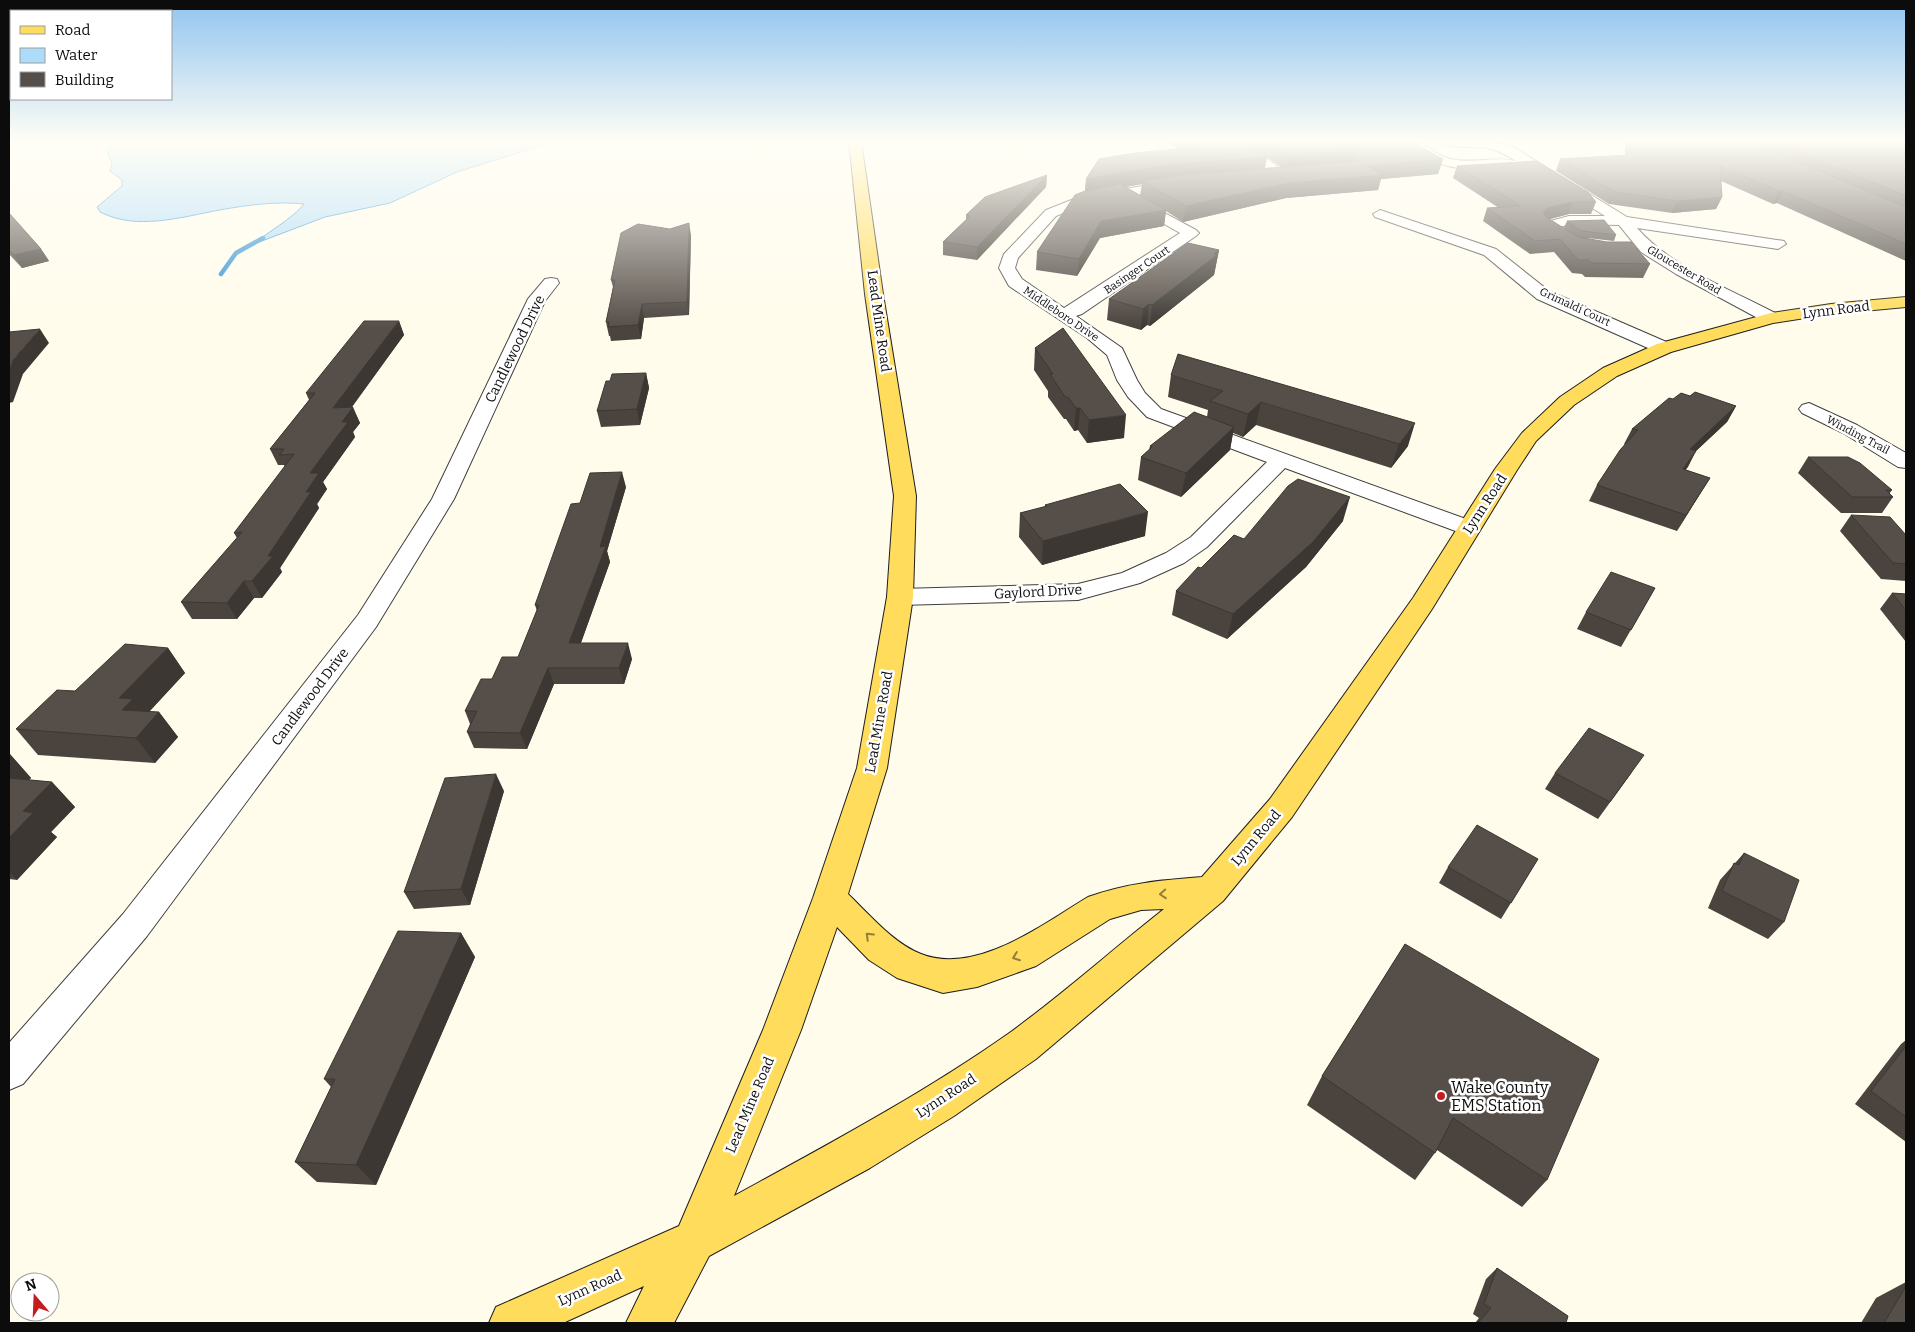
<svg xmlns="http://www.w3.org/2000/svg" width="1915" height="1332" font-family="Bitter,serif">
<rect width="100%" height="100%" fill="#fffcec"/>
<path fill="#addbfa" stroke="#2f8fd6" d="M112,141H556L457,172L390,203L325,217L254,244C270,230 291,220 304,204C277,201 247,205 220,210C181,217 137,231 100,212L97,207L122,186V180L110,171L112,163L108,154Z"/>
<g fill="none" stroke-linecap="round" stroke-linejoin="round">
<path stroke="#2f8fd6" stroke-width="4.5" d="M221,274L236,253L263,238"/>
<defs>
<path id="minor" d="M1221,141H1238L1253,147L1289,176L1282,180L1255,181L1253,178L1255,175L1270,173L1243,153Z
M1409,141C1429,141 1430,154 1450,159C1472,164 1495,156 1516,161C1507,155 1499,151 1488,148C1475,146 1445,149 1438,141H1490L1513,147L1627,217L1784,241L1786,244L1778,249L1637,228C1672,268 1730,289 1777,314L1780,318L1777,322H1765L1676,274L1641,252L1619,225L1570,224L1560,227L1579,242L1577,245H1565L1543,229L1540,226L1543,223L1569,216H1605L1518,162V167L1513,168C1476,170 1433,174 1409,141Z
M1177,180L1184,184L1182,187L1133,196L1196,230L1199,233L1196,236L1082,314L1076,316L1122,348L1137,380L1145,393L1161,409L1477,523L1481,528L1477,533L1469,535L1461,533L1285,468L1207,547L1184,563L1140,583L1078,600L900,605L891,603L887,597L891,591L900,589L1078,584L1122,573L1166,553L1191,537L1267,462L1147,417L1128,397L1117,380L1107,355L1087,338L1009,286L999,268L1004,254L1046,210L1079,197ZM1127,197L1125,200L1127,203L1180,233L1064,308L1022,279L1015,268L1018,258L1056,216L1083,205Z
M1380,210L1496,249L1549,291L1671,344L1673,348L1671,352H1657L1537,299L1484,255L1375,217L1373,214Z
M551,278L557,279L559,283L545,301L454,499L376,627L147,936L23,1084L9,1090V1043L123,914L358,615L432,499L528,299L545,279Z
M1809,403L1857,425L1906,453V468L1898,467L1843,433L1802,413L1799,409L1802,405Z"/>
<path id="major" d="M849,141H861L883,294L916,496L913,597L887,768L848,894C870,915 893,943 921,954C976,976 1043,924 1088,897C1127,883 1162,880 1202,877L1270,799L1413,598L1495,469L1522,433L1560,397L1603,368L1657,344L1771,313L1831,304L1906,297V307L1831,314L1773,323L1671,352L1617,376L1574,405L1536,441L1517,470L1432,609L1292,817L1223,901L1036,1059L954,1116L870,1168L709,1256L674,1323H626L644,1286L563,1323H489L496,1307L679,1226L763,1030L813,898L857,768L887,597L894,496L865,294ZM1164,909C1112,950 1062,995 1008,1034C921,1095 827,1145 734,1196L801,1030L837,927L869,960L897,978L943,993L977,987L1036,966L1110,919L1141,910Z"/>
</defs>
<use href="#minor" stroke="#3f3f3f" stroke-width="2"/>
<use href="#major" stroke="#1d1d1d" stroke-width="2"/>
<use href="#minor" fill="#fff" fill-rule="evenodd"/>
<use href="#major" fill="#ffdc5c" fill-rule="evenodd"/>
</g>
<path fill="#4a433e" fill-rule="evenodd" d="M1161,141H1410L1443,159L1438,174L1381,179L1378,190L1286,198L1183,222L1166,211L1164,226L1100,238L1077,276L1036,270L1037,252L1085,191L1086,179L1178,148ZM1267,157L1281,167L1265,168ZM1142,184L1140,195L1126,187Z
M1625,141H1906V261L1777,203L1773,204L1721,181L1722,197L1716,209L1672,213L1609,204L1556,171L1560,159L1625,155Z
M1457,166L1596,202L1591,214H1569L1549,219L1578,237L1564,228L1567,221L1616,235L1614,241L1587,238L1650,264L1643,278L1585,277L1582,274L1572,273L1554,252L1530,254L1483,221L1487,208H1499L1453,178Z
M1047,175L1046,187L977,260L943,255V242L966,220V215Z
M9,213L41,249L49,261L22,268L9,254Z
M691,235L689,315L644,318L641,339L611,341L610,336H609L606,322L613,287L611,280Z
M1219,250L1214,275L1150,326L1147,325L1141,330L1107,320L1109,299Z
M399,321L404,335L352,407L360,423L353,432L355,437L323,482L327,489L317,504L319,508L280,568L282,572L262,598H254L237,619H192L181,602L237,538L234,533L285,467L284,465H278L270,449L309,400L306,393Z
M1035,348L1124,438L1087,443L1078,430L1074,431L1066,419H1064L1048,397V391L1034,370Z
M646,373L649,388L640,425L601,427L597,411L610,381Z
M1171,375L1408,446L1391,468L1256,425L1243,437L1233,433L1230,450L1181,497L1138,480L1141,457L1149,450L1150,446L1207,417L1208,410L1168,397Z
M1690,396L1736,406L1727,422L1696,451L1685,470L1710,478L1700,494L1677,531L1589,501L1597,485L1625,444H1624L1632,429Z
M1808,457L1892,490L1889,494L1893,497L1882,513H1841L1798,473Z
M626,487L607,551L610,562L581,643L632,659L624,684H554L527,749L474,748L467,732L470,724L465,711L492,679L518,657L537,611L535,605L580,503Z
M1045,505L1145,536L1042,565L1019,537L1020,513L1045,507Z
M1851,515L1906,535V581L1881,579L1840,531Z
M1343,521L1306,567L1227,639L1172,615L1176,591L1201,568L1244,539Z
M1655,588L1621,647L1577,629L1586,612Z
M1892,593L1906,594V642L1880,609Z
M168,648L185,673L149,712H159L178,737L155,763L38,755L16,729Z
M9,753L31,778L29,780L52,782L75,807L51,832L57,837L17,880L9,879Z
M1632,772L1598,819L1545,789L1555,773Z
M504,791L470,905L414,909L404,892Z
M1744,853L1784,922L1768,939L1708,908L1720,880Z
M1538,859L1501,919L1439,883L1448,867Z
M461,933L475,957L376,1185L317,1182L295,1162L331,1087L324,1079Z
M1405,944L1547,1180L1522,1207L1437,1150L1415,1180L1307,1105L1322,1076Z
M1906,1040V1142L1855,1104L1901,1044Z
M1497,1268L1566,1323H1475L1479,1318L1473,1314L1486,1279Z
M1906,1282V1323H1861L1876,1298Z"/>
<path fill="#3c3732" d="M1358,150L1355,164L1286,170L1289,155Z
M1267,157L1264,172L1142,181V184L1085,194L1086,179L1172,164Z
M1443,159L1438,174L1381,179L1378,190L1286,198L1183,222L1186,206L1368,166Z
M1047,175L1046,187L977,260V247Z
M1779,191H1783L1777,203L1773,204Z
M1722,197L1716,209L1672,213L1677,201Z
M1573,202L1569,214L1543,221V213L1547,208Z
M1166,210L1164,226L1100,238L1077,276L1079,259L1101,221Z
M689,223L691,235L689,315L687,302Z
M41,249L49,261L22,268L14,255Z
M1219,250L1214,275L1150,326L1152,305Z
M642,304L644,318L641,339L638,325Z
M1149,304L1147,325L1141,330L1143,309Z
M399,321L404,335L340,423L333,408Z
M40,329L49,343L23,374L13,402L9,403V372L13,360Z
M646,373L649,388L640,425L637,409Z
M1261,402L1256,425L1243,437L1248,414Z
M1736,406L1727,422L1681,465L1690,449Z
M353,407L360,423L353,432L355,437L323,482L327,489L317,504L319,508L280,568L282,572L262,598L252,581L306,492L310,473L342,422Z
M1076,408H1080L1078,430L1074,431Z
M1126,415L1124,438L1087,443L1089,420Z
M1415,423L1408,446L1391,468L1399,444Z
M1234,427L1230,450L1181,497L1186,473Z
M1696,451L1688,467L1674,485L1683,469Z
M622,472L626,487L607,551L610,562L575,659L569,643Z
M1710,478L1700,494L1677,531L1686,515Z
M1350,497L1343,521L1306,567L1227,639L1233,614Z
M1148,512L1145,536L1042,565L1043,541Z
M244,581L254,598L237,619L227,603Z
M628,643L632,659L624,684L619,668Z
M168,648L185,673L145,716L159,712L178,737L155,763L136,738L122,710L119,698Z
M548,668L554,684L527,749L520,733Z
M9,753L31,778L9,799Z
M496,774L504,791L470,905L461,889Z
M52,782L75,807L51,832L57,837L17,880L9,872V838L23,811Z
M461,933L475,957L376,1185L356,1165Z"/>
<path fill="#564e48" stroke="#3c3732" d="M1196,141H1246L1267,157L1172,164L1086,179L1099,159L1135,153L1207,146Z
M1267,141H1410L1443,159L1368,166L1382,175L1289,183L1186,206L1142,181L1172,176L1359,161L1367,155L1358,150L1289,155Z
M1629,141H1747L1906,207V244L1783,191H1779L1720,166L1722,197L1677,201L1615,192L1560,159L1629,155Z
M1772,141H1906V196Z
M1536,161L1588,192L1596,202H1573L1547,208L1543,213L1546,217L1578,237L1607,242H1631L1650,264L1591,263L1588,260H1578L1560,239L1535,241L1487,208L1521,206L1457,166Z
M1047,175L977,247L943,242L970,216L966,215L985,197Z
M1120,184L1166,210L1101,221L1079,259L1037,252L1075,195L1085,191Z
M9,213L41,249L14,255L9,250Z
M1604,220L1616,235L1581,231L1567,221Z
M689,223L687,302L642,304L638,325L608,327L609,322H606L615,280H611L621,233L638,224L670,229Z
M1188,243L1219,250L1214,254L1217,255L1152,305L1149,304L1143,309L1109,299Z
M364,321H399L333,408L353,407L342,422H348L310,473H319L306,492H311L268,556H273L252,581H244L227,603L181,602L242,532L234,533L294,454L279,455L284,449H270L315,393H306Z
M1063,328L1126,415L1089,420L1080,408H1076L1068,397H1065L1050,374H1053L1035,348Z
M40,329L13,360L9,372V332Z
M1178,354L1415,423L1399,444L1261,402L1248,414L1210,401L1223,391L1171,375Z
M646,373L637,409L597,411L606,381H610L612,374Z
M1695,392L1736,406L1690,449L1696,451L1683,469L1710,478L1686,515L1597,485L1620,450L1638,430L1632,429L1669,398L1673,399L1681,393L1690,396Z
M1194,412L1234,427L1186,473L1141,457L1152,447L1150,446Z
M1808,457H1848L1860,463L1892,490H1886L1893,497H1852Z
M622,472L600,547L606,546L569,643H628L619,668H548L520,733L467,732L477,711H465L481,679H492L502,657H518L539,605H535L571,504L580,503L590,473Z
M1298,479L1350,497L1313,542L1233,614L1176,591L1198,567L1201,568L1234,535L1244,539L1288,486Z
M1120,484L1148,512L1043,541L1020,513L1047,506L1045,505Z
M1851,515L1890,517L1906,535V564L1893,563Z
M1611,572L1655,588L1631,630L1586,612Z
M1892,593L1906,594V610Z
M125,644L168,648L119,698L133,699L122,710L159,712L136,738L16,729L57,690L75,691Z
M1589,728L1644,755L1610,802L1555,773Z
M496,774L461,889L404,892L445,778Z
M9,778L52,782L23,811L33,813L9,838Z
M1477,825L1538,859L1511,903L1448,867Z
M1744,853L1799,880L1784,922L1722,891L1734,863L1739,865Z
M398,931L461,933L356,1165L295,1162L335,1079H324Z
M1405,944L1599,1059L1547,1180L1453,1118L1435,1153L1322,1076Z
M1906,1046V1117L1871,1091Z
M1497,1268L1568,1316L1566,1323H1478L1491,1308L1484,1304Z
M1906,1286V1323H1884Z"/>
<defs><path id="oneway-chevron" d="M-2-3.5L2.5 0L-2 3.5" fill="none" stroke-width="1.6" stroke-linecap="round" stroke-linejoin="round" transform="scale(1.25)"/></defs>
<g stroke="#927e38">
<use href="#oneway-chevron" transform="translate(1163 894) rotate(176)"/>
<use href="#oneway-chevron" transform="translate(869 936) rotate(-136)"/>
<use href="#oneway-chevron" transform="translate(1016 957) rotate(159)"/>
</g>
<linearGradient id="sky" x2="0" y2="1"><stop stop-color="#90c4ef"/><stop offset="0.43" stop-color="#fffef6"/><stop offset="1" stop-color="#fffef6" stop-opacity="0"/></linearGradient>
<rect width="1915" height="328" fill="url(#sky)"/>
<circle fill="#c51c1f" stroke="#fff" stroke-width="2" cx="1441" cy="1096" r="5"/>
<g text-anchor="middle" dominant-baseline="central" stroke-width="5" stroke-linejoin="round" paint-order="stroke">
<g font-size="11" fill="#0c0c0c" stroke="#fff">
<text transform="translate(1137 270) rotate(-34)">Basinger Court</text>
<text transform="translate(1684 270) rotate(31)">Gloucester Road</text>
<text transform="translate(1575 307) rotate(25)">Grimaldi Court</text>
<text transform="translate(1061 314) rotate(34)">Middleboro Drive</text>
<text transform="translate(1858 435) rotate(28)">Winding Trail</text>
</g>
<g font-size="14" fill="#0c0c0c" stroke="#fff">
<text transform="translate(1836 310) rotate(-7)">Lynn Road</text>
<text transform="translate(879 321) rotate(82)">Lead Mine Road</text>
<text transform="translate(515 349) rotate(-64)">Candlewood Drive</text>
<text transform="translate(1485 504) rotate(-57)">Lynn Road</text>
<text transform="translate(1038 592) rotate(-3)">Gaylord Drive</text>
<text transform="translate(310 697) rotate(-53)">Candlewood Drive</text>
<text transform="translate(879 722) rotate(-80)">Lead Mine Road</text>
<text transform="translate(1256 838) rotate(-50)">Lynn Road</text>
<text transform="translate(946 1096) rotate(-33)">Lynn Road</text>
<text transform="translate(750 1105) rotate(-67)">Lead Mine Road</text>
<text transform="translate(590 1288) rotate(-24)">Lynn Road</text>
</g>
<g font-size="16" fill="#0c0c0c" stroke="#fff" text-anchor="start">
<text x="1451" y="1087">Wake County<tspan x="1451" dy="18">EMS Station</tspan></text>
</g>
</g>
<rect width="1915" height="1332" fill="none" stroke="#0c0c0c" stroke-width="20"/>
<rect x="10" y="10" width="162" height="90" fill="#ffffff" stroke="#9e9e9e"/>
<rect x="20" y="26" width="25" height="8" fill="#ffdc5c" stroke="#9e9e9e"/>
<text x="55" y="35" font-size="15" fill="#0c0c0c">Road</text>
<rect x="20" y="48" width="25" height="15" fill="#addbfa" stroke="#9e9e9e"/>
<text x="55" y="60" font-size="15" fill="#0c0c0c">Water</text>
<rect x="20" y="72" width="25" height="15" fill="#564e48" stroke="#9e9e9e"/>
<text x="55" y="85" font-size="15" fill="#0c0c0c">Building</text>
<g transform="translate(35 1297) rotate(341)"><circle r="24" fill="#ffffff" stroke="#9e9e9e"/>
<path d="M0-4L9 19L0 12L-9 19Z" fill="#c51c1f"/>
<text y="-8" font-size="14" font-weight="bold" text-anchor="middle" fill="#0c0c0c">N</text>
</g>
</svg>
